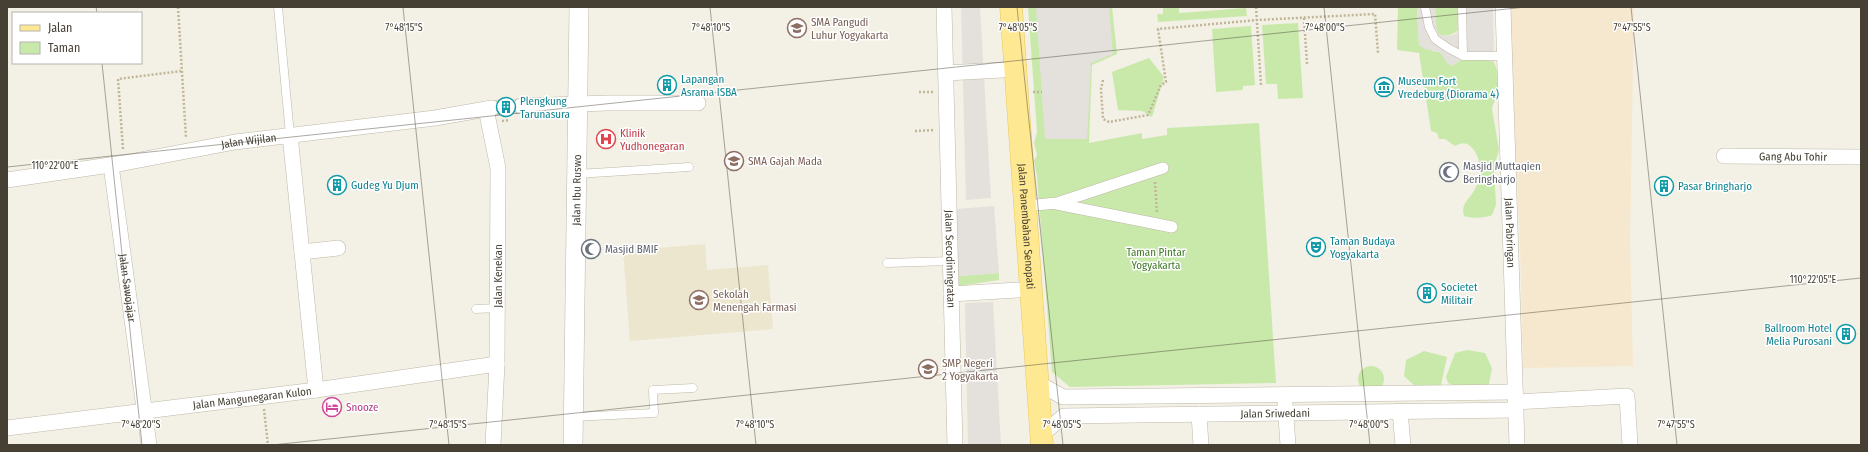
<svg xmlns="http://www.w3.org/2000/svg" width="1868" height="452" font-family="'Fira Sans Condensed',sans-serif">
<rect width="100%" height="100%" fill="#f3f0e5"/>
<path fill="#f6e8ce" d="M1508,7H1634L1630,240L1633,366L1523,368L1520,242Z"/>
<path fill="#ede6ce" d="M705,244L707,270L768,265L773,329L630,341L623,251Z"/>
<path fill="#c9e9ab" d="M1028,7H1112L1117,54L1092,65L1089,143L1142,133V139L1167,135V128L1259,123L1276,383L1070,387L1052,372L1037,176L1034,161L1037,155L1034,143L1037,132Z
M1163,7H1179V13L1246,8L1247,16L1158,22L1157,14H1163Z
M1398,7H1417L1419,45L1433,51L1440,52L1452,66C1466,54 1477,57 1494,62C1498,71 1502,88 1497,97C1494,102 1493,104 1492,109L1499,150L1494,167L1496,205L1492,215C1485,218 1472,219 1464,216C1460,204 1470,199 1475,189C1482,176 1482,156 1470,146C1465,142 1461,143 1455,146L1445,139H1439L1437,133L1431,131L1419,53L1397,50Z
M1435,7H1459L1461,29C1453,34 1447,38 1438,34L1436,28Z
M1298,23L1303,98L1278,99L1277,84H1266L1262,25Z
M1251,26L1255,85L1243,86V90L1216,92L1212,29Z
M1149,58L1164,77L1152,117L1142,111L1118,110L1112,72Z
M999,273V280L959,286L958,276Z
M1467,350L1485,353L1492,368L1488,389L1463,390L1448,383L1446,377L1455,353Z
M1424,351L1447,357L1439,394L1418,389L1404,376L1406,360Z
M1358 379a13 13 0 1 1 26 0a13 13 0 1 1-26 0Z"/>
<path fill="#e4e1dd" d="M961,7H980L991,198L966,200Z
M1048,7H1109L1113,54L1091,63L1087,139H1045L1036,8Z
M1417,7H1435L1437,31L1438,34L1446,36L1454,35L1461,29L1459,7H1493L1494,62L1483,59L1464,58L1452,66L1447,63L1440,52L1425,49L1419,45Z
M994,206L999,273L958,276L956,209Z
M993,302L1001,445H968L965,303Z"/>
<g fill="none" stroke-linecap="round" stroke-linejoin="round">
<path stroke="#d0cdc2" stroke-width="15" stroke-dasharray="15 8" stroke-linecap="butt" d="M492,108L521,106"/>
<defs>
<path id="service" d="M278,7L290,135
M1425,7L1429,27L1435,39L1448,48L1463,56H1504
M1462,7L1463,56
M577,174L689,167
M887,263L950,261
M476,309L498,308
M573,417L654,413L653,390L693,388"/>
<path id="pedestrian" d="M1057,204L1172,227
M1025,206L1057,203L1163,168"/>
<g id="minor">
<path id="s1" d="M944,7L955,445"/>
<path id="s2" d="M1503,7L1517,445"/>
<path d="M946,73L1003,70"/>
<path d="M521,106L607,103H698"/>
<path d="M486,109L498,168L497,364L493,445"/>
<path d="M290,135L316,390"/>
<path id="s3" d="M1724,156L1861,157"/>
<path id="s4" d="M111,165L149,445"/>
<path id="s5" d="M7,180L124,163L235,142L435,118L492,108"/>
<path d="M302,252L338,248"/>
<path d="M951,294L1018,290"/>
<path d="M1038,383L1063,397L1515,392"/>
<path d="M1515,402L1627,396L1630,445"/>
<path d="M1285,404L1288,445"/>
<path d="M1400,411L1403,445"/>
<path d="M1199,414L1201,445"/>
<path id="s6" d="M7,428L316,390L497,364"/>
<path id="s7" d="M1041,435L1064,416L1515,410"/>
</g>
<g id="tertiary">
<path id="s8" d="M573,445L579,7"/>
</g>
<g id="primary">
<path id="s9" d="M1011,7L1042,445"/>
</g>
</defs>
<use href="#service" stroke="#bfb8a7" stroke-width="9"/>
<use href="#pedestrian" stroke="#bfb8a7" stroke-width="12"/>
<use href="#minor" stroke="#bfb8a7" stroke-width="16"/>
<use href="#tertiary" stroke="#bfb8a7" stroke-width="20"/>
<use href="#primary" stroke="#e8c85e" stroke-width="23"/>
<path stroke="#c1b598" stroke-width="2.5" stroke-dasharray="2 2" stroke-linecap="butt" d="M178,7L186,138
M1256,7L1261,85
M1304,18L1307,64
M1103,80L1101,89L1103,119L1109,122L1148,115L1161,85L1166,82L1158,29L1257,20L1375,14L1378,53
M919,92H934
M1033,92H1042
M502,121L510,120
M915,131L935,130
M123,149L118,79L181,71
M1155,182L1157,213
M264,409L268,445"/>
<use href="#service" stroke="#fff" stroke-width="8"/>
<use href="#pedestrian" stroke="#fff" stroke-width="11"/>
<use href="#minor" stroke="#fff" stroke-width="15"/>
<use href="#tertiary" stroke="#fff" stroke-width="19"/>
<use href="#primary" stroke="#ffe892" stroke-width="22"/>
</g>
<path fill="none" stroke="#464034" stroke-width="1" stroke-opacity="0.45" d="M96,7L97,13M403,7L449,445M710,7L756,445M1017,7L1063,445M1324,7L1370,445M1631,7L1677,445M102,63L142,445M7,167L1526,7M272,445L1861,278"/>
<defs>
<symbol id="school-ring" viewBox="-11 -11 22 22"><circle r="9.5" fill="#fff" stroke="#8d6e63" stroke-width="1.5"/><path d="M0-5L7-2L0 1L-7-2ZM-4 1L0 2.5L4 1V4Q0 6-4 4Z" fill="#8d6e63"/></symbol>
<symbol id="building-ring" viewBox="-11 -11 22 22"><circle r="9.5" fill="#fff" stroke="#0f9aa8" stroke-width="1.5"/><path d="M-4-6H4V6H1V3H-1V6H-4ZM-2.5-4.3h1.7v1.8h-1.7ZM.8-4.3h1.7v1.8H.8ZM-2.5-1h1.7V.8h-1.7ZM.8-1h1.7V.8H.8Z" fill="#0f9aa8"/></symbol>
<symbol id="museum-ring" viewBox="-11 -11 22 22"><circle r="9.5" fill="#fff" stroke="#0f9aa8" stroke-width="1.5"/><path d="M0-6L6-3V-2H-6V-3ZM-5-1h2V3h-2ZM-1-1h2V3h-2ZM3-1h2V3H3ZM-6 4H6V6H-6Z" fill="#0f9aa8"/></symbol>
<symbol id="hospital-ring" viewBox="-11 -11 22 22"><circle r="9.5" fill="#fff" stroke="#e0444e" stroke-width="1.5"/><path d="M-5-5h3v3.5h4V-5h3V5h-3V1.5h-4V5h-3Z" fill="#e0444e"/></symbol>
<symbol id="mosque-ring" viewBox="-11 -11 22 22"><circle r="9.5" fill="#fff" stroke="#6b7280" stroke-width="1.5"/><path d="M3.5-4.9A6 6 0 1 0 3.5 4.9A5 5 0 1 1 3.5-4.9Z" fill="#6b7280"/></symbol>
<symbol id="theatre-ring" viewBox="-11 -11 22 22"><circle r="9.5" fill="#fff" stroke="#0f9aa8" stroke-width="1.5"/><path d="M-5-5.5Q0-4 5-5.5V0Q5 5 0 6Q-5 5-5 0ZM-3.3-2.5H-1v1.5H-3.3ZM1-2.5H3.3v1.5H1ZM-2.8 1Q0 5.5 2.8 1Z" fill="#0f9aa8"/></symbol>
<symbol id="hotel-ring" viewBox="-11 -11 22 22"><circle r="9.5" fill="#fff" stroke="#d1479c" stroke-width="1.5"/><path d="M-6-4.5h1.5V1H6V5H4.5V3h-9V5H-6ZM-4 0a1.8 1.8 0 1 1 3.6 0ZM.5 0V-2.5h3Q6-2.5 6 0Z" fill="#d1479c"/></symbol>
</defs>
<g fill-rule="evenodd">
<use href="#school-ring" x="786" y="17" width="22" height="22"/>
<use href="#building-ring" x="656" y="74" width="22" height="22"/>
<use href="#museum-ring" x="1373" y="76" width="22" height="22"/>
<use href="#building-ring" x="495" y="96" width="22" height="22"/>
<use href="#hospital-ring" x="595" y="128" width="22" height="22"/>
<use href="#school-ring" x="723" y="150" width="22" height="22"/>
<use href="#mosque-ring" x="1438" y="161" width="22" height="22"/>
<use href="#building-ring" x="326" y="174" width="22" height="22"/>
<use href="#building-ring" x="1653" y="175" width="22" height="22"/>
<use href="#theatre-ring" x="1305" y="236" width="22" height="22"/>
<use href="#mosque-ring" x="580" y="238" width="22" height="22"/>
<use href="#building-ring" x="1416" y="282" width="22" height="22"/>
<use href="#school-ring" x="688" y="289" width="22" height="22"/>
<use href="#building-ring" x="1835" y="323" width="22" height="22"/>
<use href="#school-ring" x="917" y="358" width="22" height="22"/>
<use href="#hotel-ring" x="321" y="396" width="22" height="22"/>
</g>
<g text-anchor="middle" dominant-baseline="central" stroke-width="3" stroke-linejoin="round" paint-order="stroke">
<g font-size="11" fill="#785e54" stroke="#fff" text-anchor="start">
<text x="811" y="22">SMA Pangudi<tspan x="811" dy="13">Luhur Yogyakarta</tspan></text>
<text x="748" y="161">SMA Gajah Mada</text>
<text x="713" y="294">Sekolah<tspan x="713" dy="13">Menengah Farmasi</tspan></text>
<text x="942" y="363">SMP Negeri<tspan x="942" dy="13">2 Yogyakarta</tspan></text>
</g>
<g font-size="11" fill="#0d838f" stroke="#fff" text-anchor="start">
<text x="681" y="79">Lapangan<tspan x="681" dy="13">Asrama ISBA</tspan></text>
<text x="1398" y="81">Museum Fort<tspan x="1398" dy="13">Vredeburg (Diorama 4)</tspan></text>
<text x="520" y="101">Plengkung<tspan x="520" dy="13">Tarunasura</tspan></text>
<text x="351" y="185">Gudeg Yu Djum</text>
<text x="1678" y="186">Pasar Bringharjo</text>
<text x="1330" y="241">Taman Budaya<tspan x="1330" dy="13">Yogyakarta</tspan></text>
<text x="1441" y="287">Societet<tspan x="1441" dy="13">Militair</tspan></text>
<text x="1832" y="328" text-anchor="end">Ballroom Hotel<tspan x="1832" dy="13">Melia Purosani</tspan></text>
</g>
<g font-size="11" fill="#be3a42" stroke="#fff" text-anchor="start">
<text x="620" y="133">Klinik<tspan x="620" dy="13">Yudhonegaran</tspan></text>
</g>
<g font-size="11" fill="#464034" stroke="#fff">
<text stroke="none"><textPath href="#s5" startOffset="245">Jalan Wijilan</textPath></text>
<text stroke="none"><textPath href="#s3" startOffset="69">Gang Abu Tohir</textPath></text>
<text stroke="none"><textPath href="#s8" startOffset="255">Jalan Ibu Ruswo</textPath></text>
<text stroke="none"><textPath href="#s9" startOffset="220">Jalan Panembahan Senopati</textPath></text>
<text stroke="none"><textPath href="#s2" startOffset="226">Jalan Pabringan</textPath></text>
<text stroke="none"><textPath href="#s1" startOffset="252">Jalan Secodiningratan</textPath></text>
<text transform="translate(498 276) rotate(-90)">Jalan Kenekan</text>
<text stroke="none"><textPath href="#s4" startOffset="124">Jalan Sawojajar</textPath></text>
<text stroke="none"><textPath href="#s6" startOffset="247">Jalan Mangunegaran Kulon</textPath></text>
<text stroke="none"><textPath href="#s7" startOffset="241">Jalan Sriwedani</textPath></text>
</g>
<g font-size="11" fill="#5b616d" stroke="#fff" text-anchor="start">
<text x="1463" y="166">Masjid Muttaqien<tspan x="1463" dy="13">Beringharjo</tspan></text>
<text x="605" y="249">Masjid BMIF</text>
</g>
<g font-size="11" fill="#3f7925" stroke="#fff">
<text x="1156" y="252">Taman Pintar<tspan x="1156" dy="13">Yogyakarta</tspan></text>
</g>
<g font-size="11" fill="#b23c85" stroke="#fff" text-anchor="start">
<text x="346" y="407">Snooze</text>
</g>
</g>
<g font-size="10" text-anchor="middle" fill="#464034" stroke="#fff" stroke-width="3" stroke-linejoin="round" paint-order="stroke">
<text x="404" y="31">7°48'15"S</text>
<text x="711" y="31">7°48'10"S</text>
<text x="1018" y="31">7°48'05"S</text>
<text x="1325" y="31">7°48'00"S</text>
<text x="1632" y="31">7°47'55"S</text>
<text x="55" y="169">110°22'00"E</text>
<text x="1813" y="283">110°22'05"E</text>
<text x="141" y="428">7°48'20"S</text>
<text x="448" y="428">7°48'15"S</text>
<text x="755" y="428">7°48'10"S</text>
<text x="1062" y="428">7°48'05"S</text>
<text x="1369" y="428">7°48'00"S</text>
<text x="1676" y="428">7°47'55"S</text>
</g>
<rect width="1868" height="452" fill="none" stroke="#464034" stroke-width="16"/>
<rect x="12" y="12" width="130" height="52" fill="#ffffff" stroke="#b5b3ae"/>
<rect x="20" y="25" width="20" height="6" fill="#ffe892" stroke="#b5b3ae"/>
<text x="48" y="32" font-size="12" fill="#464034">Jalan</text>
<rect x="20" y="42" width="20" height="12" fill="#c9e9ab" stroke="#b5b3ae"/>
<text x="48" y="52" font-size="12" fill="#464034">Taman</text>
</svg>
